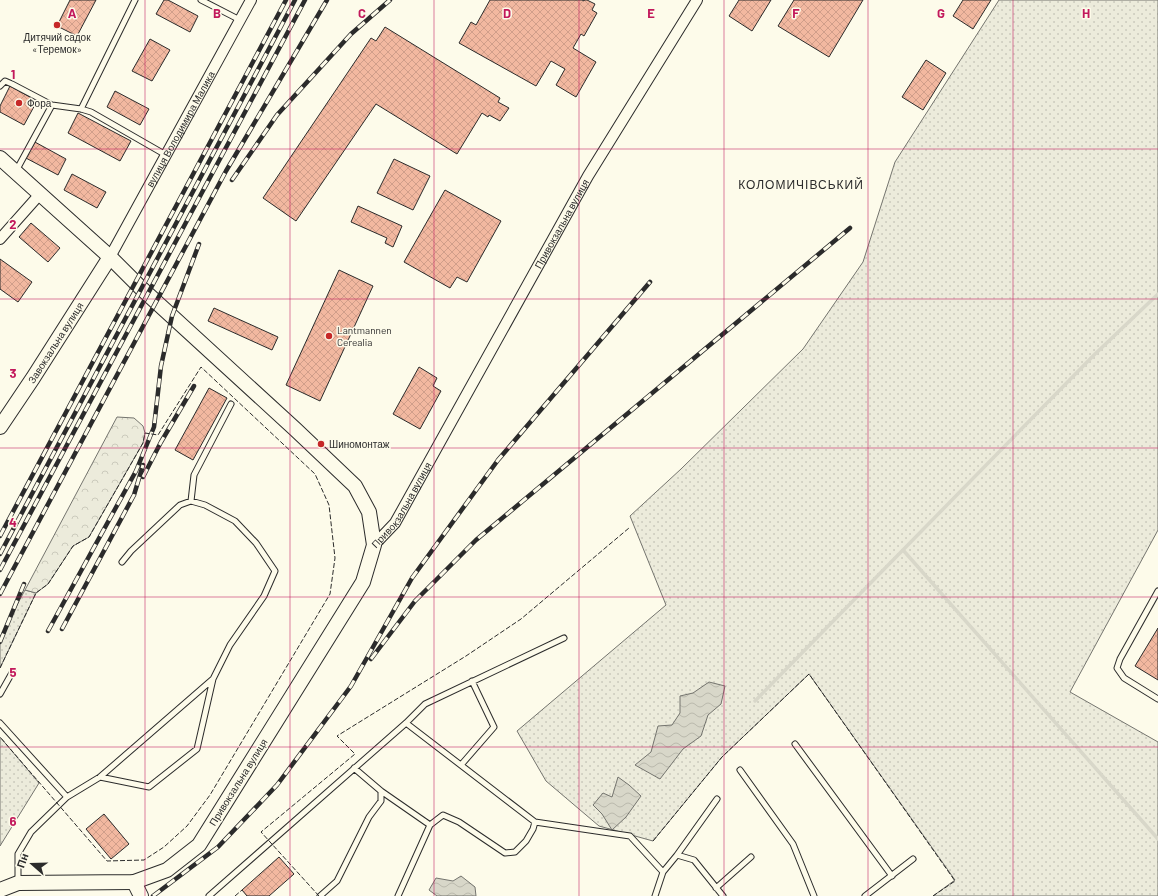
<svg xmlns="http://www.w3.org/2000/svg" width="1158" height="896" font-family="Barlow,sans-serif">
<defs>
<pattern id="grass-dots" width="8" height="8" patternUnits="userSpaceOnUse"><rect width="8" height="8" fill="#ecebdb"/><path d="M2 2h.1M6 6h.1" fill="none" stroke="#cbcabc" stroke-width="1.8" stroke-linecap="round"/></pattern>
<pattern id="forest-crowns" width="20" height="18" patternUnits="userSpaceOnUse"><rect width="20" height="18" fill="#ecebdb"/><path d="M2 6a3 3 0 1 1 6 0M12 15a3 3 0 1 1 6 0" fill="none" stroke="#cbcabc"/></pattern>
<pattern id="water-waves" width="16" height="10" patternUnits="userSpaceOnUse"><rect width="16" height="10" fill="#d8d7c9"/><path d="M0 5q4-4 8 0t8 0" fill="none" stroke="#bab9ad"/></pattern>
<pattern id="building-cross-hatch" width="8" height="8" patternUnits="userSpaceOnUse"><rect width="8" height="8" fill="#f2b8a0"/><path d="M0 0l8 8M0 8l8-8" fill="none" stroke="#d09e8a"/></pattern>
</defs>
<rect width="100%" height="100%" fill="#fdfbea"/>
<path fill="url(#grass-dots)" stroke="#74746e" d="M999,0H1158V530L1070,692L1158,742V896H933L955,880L809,674L722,757L653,841L599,826L546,781L517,731L666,605L630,516L681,469L803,349L863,262L895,162Z
M25,590L36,593L0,668V637Z
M0,737L39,783L0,846Z"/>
<path fill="url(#forest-crowns)" stroke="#74746e" d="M117,417L134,418L143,426L145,433L143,443L89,537L73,546L48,584L36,593L25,590Z"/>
<path fill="url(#water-waves)" stroke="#74746e" d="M709,682L725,686L721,704L708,715L701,736L683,749L660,779L635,765L651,752L658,726L672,725L680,713V696L693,693Z
M618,777L629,785L641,796L626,817L612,830L602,814L593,805L603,793L612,797Z
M461,876L475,887L476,896H437L429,890L436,878L453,881Z"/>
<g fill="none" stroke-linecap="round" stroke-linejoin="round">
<path stroke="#d8d7c9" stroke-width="3.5" d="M903,550L1158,839
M755,701L1094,355L1158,294"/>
</g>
<path fill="url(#building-cross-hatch)" stroke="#2b2b2b" d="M70,0H96L77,36L57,26Z
M164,0H168L198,16L190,32L156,14Z
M490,0H582L584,1V0H587L595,4L592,10L597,13L584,36L581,34L573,48L596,62L576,97L556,85L565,69L551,61L536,86L459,43L471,22L476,25Z
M739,0H771L752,31L729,16Z
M794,0H863L829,57L778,26Z
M963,0H991L973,29L953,16Z
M385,27L500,98L498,102L509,108L500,121L489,115L488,117L482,113L457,154L376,104L296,221L263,198L371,38L376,41Z
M150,39L170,50L152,81L132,71Z
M926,60L946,73L923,110L902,97Z
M10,86L37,101L24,125L0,112V106Z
M115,91L149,109L140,125L107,107Z
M78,113L131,141L120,161L68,133Z
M33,141L66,159L58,175L24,157Z
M394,159L430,176L413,210L377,193Z
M72,174L106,192L97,208L64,190Z
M445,190L501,221L467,282L457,277L450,288L404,262Z
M358,206L402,226L393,247L385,243L387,238L351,222Z
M31,223L60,248L48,262L19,237Z
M0,259L32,282L18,302L0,289Z
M339,270L373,286L320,401L286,385Z
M214,308L278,337L272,350L208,321Z
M419,367L437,378L433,386L441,391L420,429L393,414Z
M209,388L227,398L193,460L175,450Z
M1158,628V680L1135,666Z
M104,814L129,844L111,859L86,829Z
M279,857L294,874L269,896H247L242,890Z"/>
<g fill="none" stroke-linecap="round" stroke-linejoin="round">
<defs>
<path id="lane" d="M201,0L240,20
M0,86L5,81L12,84L52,105L16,171
M52,105L81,109L91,112L166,155
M81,109L133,4L135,0
M191,501L194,475L231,404
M1158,591L1120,659L1117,668L1124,678L1158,699
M0,694L13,671
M0,723L67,797
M406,723L535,822L630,836L663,872
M795,744L892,876
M461,765L494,727L472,681
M740,770L793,844L814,896
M100,777L149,787L197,749L213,679
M381,791L430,825
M677,855L717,799
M18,882V854L31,832L67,797L100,777L213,679L230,645L264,596L275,571L256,543L235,521L205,505L191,501L180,505L131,551L122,562
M716,888L751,857
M209,896L406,723L425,704L564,638
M320,896L337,881L369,817L381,801V791L354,768
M398,896L430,825L443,815L459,822L505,853L515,852L526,841L533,829L535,822
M655,896L663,872L677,855L694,860L723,896
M865,896L913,859"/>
<g id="street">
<path d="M0,239L40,194"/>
<path id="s1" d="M110,257L251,0"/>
<path id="s2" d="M374,545L395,523L588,176L697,0"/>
</g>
<g id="secondary">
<path d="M0,158L110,257L141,288L295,429L355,486L369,512L374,545L363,582L199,845L167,870L134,882L18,883L0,890"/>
<path id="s3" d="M0,427L33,378L110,257"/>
<path d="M134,882L141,896"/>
</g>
</defs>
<use href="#lane" stroke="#2b2b2b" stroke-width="7"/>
<use href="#street" stroke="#2b2b2b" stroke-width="12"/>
<use href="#secondary" stroke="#2b2b2b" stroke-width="16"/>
<use href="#lane" stroke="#fdfbea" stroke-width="5"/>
<use href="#street" stroke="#fdfbea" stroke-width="10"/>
<use href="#secondary" stroke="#fdfbea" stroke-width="14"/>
<defs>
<path id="rail" d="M232,180L277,115L351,34L390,0
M143,477L161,442L194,386
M0,536L286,0
M0,554L295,0
M0,570L305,0
M0,594L226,171L327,0
M62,629L134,495L143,465
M48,631L136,471L154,427L161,366L172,316L199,244
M0,642L24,584
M371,659L415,601L476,540L850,228
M153,896L218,847L277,785L351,686L412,578L498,460L650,282"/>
</defs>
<use href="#rail" stroke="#2b2b2b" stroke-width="4.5"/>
<use href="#rail" stroke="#fdfbea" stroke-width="3" stroke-dasharray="9" stroke-linecap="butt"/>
<path stroke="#2b2b2b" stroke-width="1" stroke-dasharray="5 2" stroke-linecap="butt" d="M0,668L36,593L48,584L73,546L89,537L143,443L145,433L158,435L201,367L315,474L329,505L335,558L330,594L210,795L187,826L164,847L144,860L107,861L0,737
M653,841L722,757L809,674L955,881L933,896
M235,896L242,890
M319,896L261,832L355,754L337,736L466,656L521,619L629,528"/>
</g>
<path fill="none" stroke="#c2185b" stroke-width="1" stroke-opacity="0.55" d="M145,0V896M290,0V896M434,0V896M579,0V896M724,0V896M868,0V896M1013,0V896M0,149H1158M0,299H1158M0,448H1158M0,597H1158M0,747H1158"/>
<g fill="#c62828" stroke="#fdfbea" stroke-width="1.5">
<circle cx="57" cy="25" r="4"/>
<circle cx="19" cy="103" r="4"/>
<circle cx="329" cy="336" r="4"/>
<circle cx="321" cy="444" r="4"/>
</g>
<g text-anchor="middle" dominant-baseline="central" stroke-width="3" stroke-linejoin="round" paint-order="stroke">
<g font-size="10" fill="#2b2b2b" stroke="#fdfbea" text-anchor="start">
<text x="57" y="37" text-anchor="middle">Дитячий садок<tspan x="57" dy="12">«Теремок»</tspan></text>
<text x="27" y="103">Фора</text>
<text x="337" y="330">Lantmannen<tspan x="337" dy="12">Cerealia</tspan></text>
<text x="329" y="444">Шиномонтаж</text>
</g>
<g font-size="10" fill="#2b2b2b" stroke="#fdfbea">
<text stroke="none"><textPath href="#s1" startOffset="146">вулиця Володимира Малика</textPath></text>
<text stroke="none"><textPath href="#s2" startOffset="373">Привокзальна вулиця</textPath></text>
<text stroke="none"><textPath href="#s3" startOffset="101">Завокзальна вулиця</textPath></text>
<text stroke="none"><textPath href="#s2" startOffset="49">Привокзальна вулиця</textPath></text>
<text transform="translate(238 782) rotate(-58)">Привокзальна вулиця</text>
</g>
<g font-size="12" letter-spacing="1" fill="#2b2b2b" stroke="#fdfbea">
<text x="801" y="184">КОЛОМИЧІВСЬКИЙ</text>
</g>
</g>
<g font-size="13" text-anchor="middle" font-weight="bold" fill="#c2185b" stroke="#fdfbea" stroke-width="3" stroke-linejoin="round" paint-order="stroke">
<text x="72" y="18">A</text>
<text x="217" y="18">B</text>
<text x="362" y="18">C</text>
<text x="507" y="18">D</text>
<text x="651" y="18">E</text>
<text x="796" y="18">F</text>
<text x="941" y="18">G</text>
<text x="1086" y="18">H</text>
<text x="13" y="79">1</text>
<text x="13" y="229">2</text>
<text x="13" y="378">3</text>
<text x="13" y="527">4</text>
<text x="13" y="677">5</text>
<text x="13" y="826">6</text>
</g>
<g transform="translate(32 864) rotate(290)" stroke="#fdfbea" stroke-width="3" paint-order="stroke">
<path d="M0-3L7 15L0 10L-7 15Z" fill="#2b2b2b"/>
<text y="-6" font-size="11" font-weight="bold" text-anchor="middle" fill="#2b2b2b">Пн</text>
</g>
</svg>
